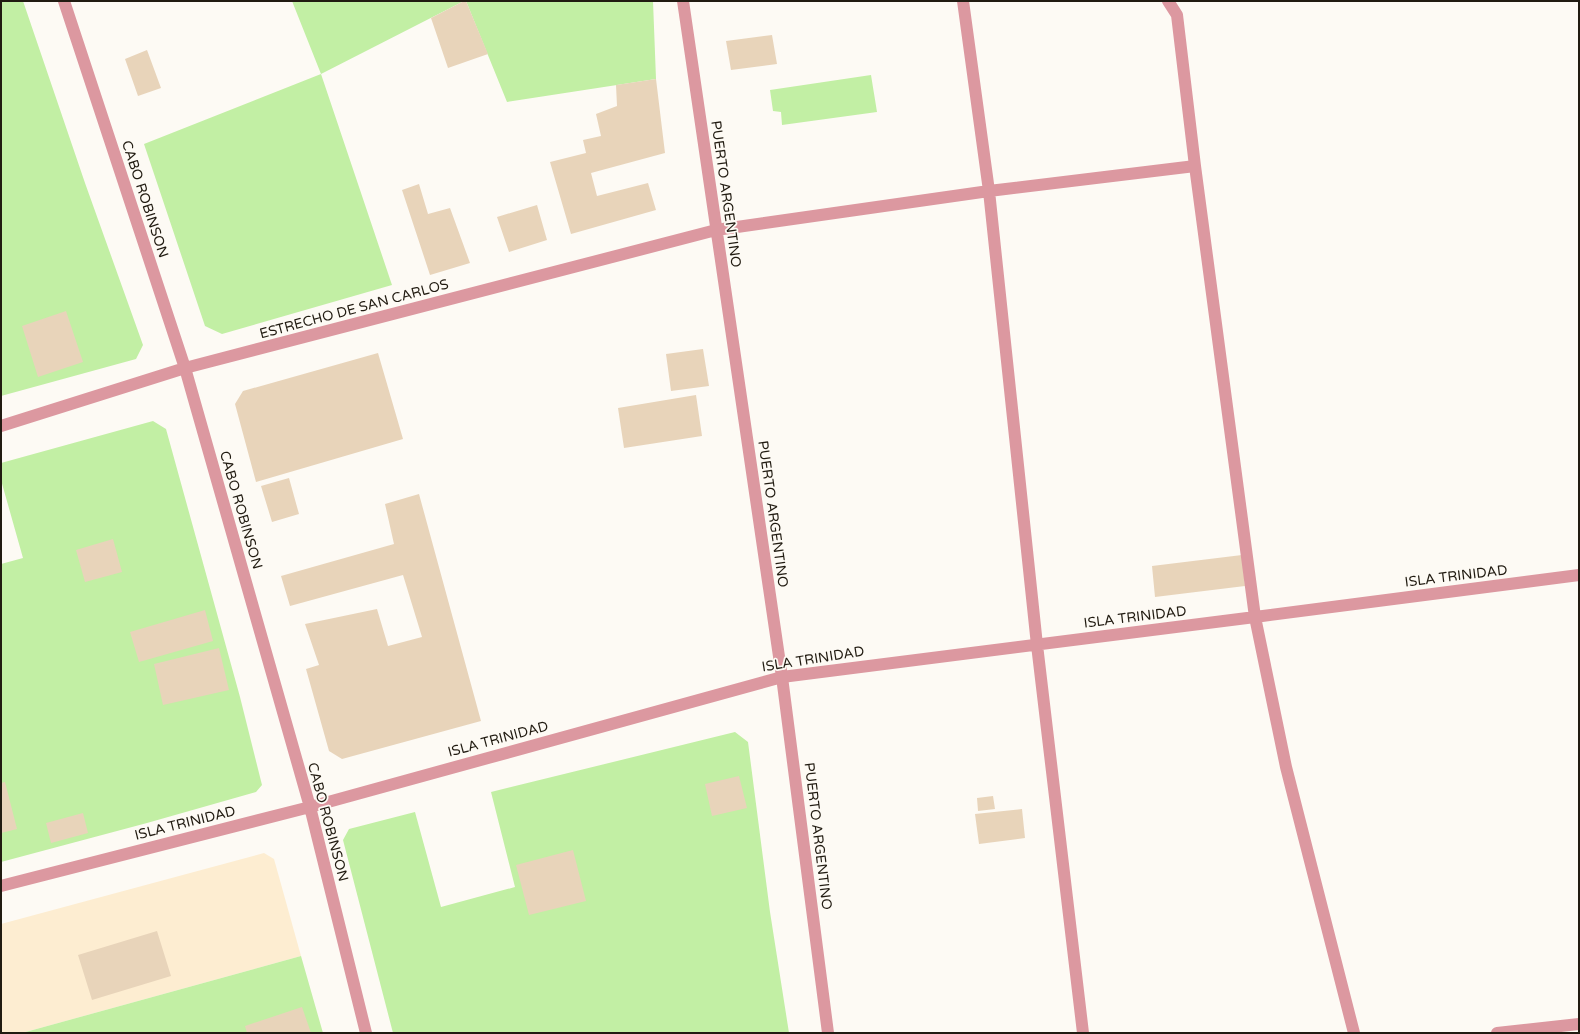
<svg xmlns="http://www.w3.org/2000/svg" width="1580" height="1034" font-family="'Varela Round',sans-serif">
<rect width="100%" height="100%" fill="#fdfaf4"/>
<path fill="#fdedd1" d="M264,853L274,859L301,956L22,1033H1V924Z"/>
<path fill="#c2efa4" d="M1,1H23L85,183L143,345L136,359L1,396Z
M292,1H464L321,74L392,285L222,334L205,326L144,144L321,74Z
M466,1H653L656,79L507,102Z
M871,75L877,112L782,125L781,112L773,111L770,90Z
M153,421L166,429L240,697L262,785L256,792L147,823L1,862V564L23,558L1,480V463Z
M735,732L748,742L770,912L789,1033H393L343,840L349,829L415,812L441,907L515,887L491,792Z
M301,956L323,1033H22Z"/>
<path fill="#e8d4ba" d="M464,1H466L488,54L448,68L431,18Z
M772,35L777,64L731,70L726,41Z
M147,50L161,88L138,96L125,59Z
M656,79L665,153L591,173L597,196L648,183L656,210L571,234L550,162L586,153L583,140L601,136L596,114L617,106L616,85Z
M419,184L428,214L450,208L470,263L430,275L402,190Z
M537,205L547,240L509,252L497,217Z
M66,311L83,362L38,377L22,326Z
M703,349L709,386L671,391L666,354Z
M378,353L403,439L256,482L235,404L243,391Z
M696,395L702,436L624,448L618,408Z
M289,478L299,514L272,522L261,486Z
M419,494L481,721L342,759L329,751L306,669L319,665L305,624L377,609L388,646L422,637L403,575L290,606L281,576L394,544L385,504Z
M113,539L122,572L85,582L76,550Z
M1242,555L1245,586L1155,597L1152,566Z
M205,610L213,641L139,662L130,632Z
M219,648L229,690L163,705L154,664Z
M739,776L747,808L712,816L705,784Z
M5,782L17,829L1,833V783Z
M993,796L995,809L978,811L977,798Z
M1022,809L1025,838L979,844L975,814Z
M83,813L88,833L51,843L46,823Z
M573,850L586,901L529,915L516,865Z
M157,931L171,976L92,1000L78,955Z
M302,1007L311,1033H247L245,1026Z"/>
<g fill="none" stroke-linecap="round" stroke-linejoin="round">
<path stroke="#dc98a0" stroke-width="12" d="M64,1L185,368L310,807L366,1033
M683,1L782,677L828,1033
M963,1L989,191L1037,645L1083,1033
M1168,1L1177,15L1195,166L1255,617L1286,767L1354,1033
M1,426L185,368L716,230L989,191L1195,166
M1,886L310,807L782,677L1255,617L1579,575
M1497,1033L1579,1024"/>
</g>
<g text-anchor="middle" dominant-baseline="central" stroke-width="3.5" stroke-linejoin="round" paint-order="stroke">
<g font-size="14" fill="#211b11" stroke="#fdfaf4">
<text transform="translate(726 194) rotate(82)">PUERTO ARGENTINO</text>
<text transform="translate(145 199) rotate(72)">CABO ROBINSON</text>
<text transform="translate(354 309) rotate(-15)">ESTRECHO DE SAN CARLOS</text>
<text transform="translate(241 510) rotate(74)">CABO ROBINSON</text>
<text transform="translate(773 514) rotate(82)">PUERTO ARGENTINO</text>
<text transform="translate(1456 576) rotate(-7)">ISLA TRINIDAD</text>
<text transform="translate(1135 617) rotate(-7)">ISLA TRINIDAD</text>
<text transform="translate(813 659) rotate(-9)">ISLA TRINIDAD</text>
<text transform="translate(498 739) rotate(-15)">ISLA TRINIDAD</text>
<text transform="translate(328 822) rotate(75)">CABO ROBINSON</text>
<text transform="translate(185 823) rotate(-14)">ISLA TRINIDAD</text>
<text transform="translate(818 836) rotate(83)">PUERTO ARGENTINO</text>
</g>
</g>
<rect width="1580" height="1034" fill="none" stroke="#211b11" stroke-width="4"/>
</svg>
